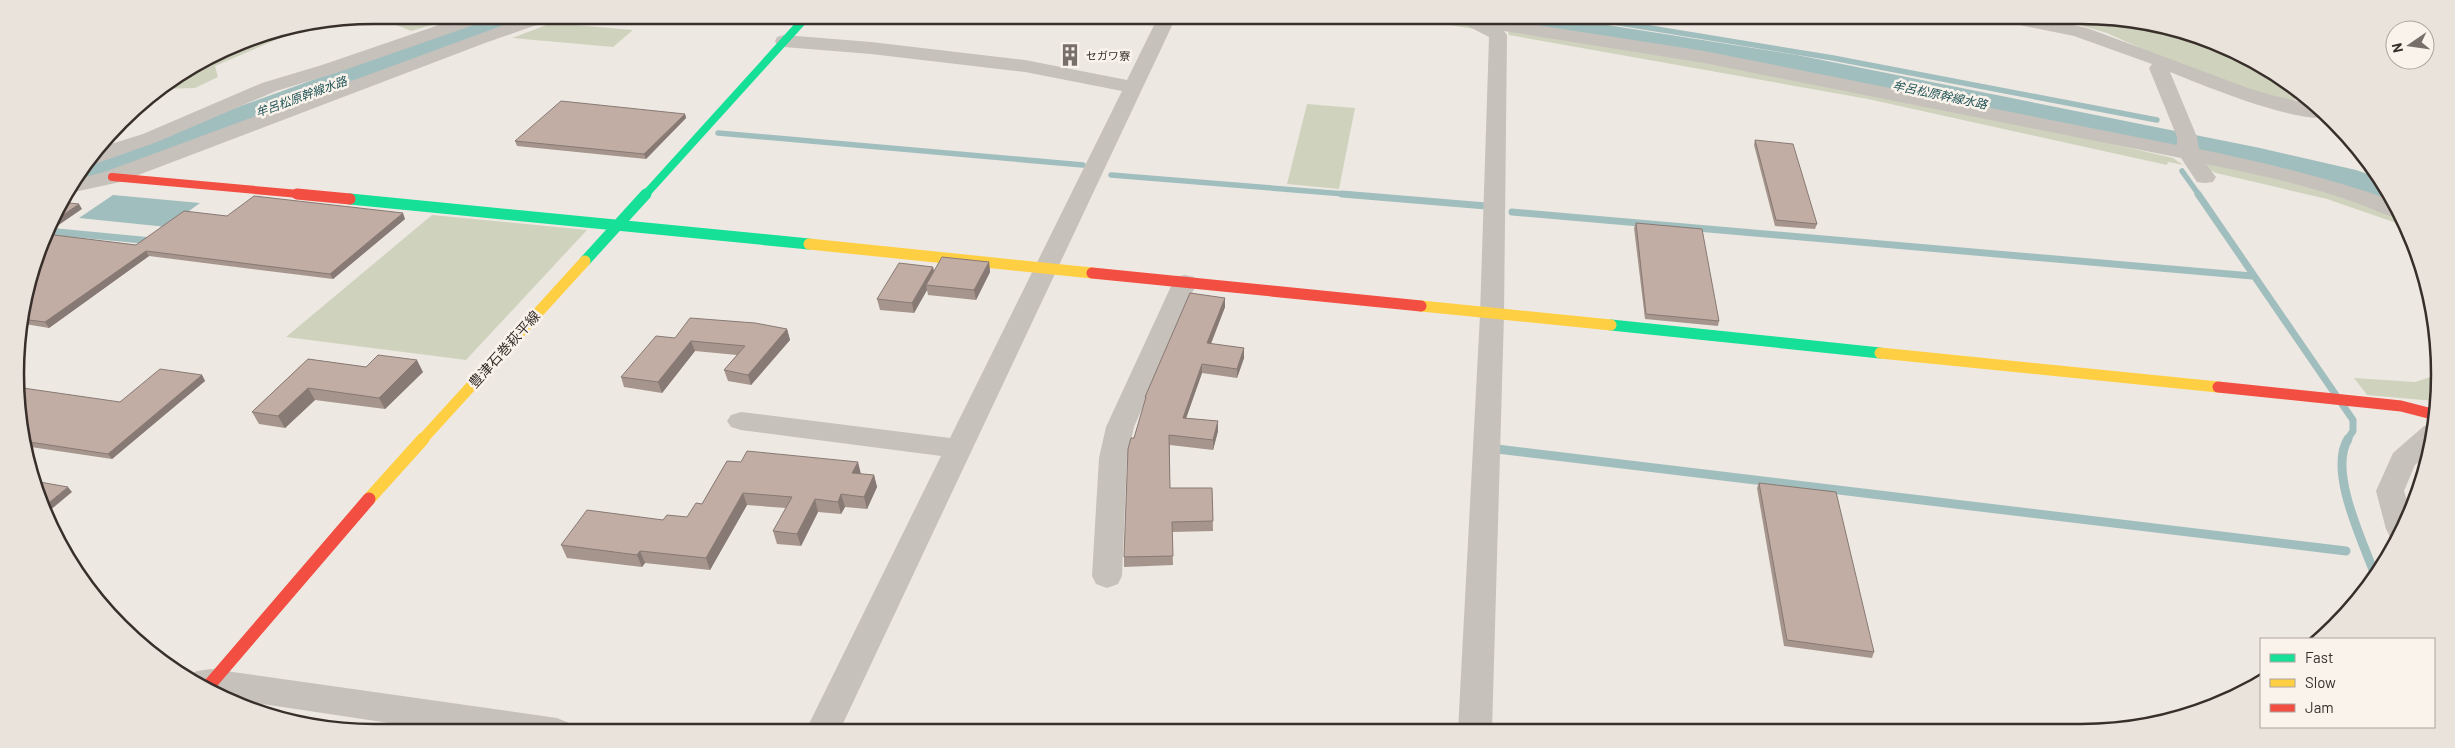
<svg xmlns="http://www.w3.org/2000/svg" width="2455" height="748" font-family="Barlow,'Noto Sans JP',sans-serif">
<rect width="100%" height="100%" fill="#eee8e2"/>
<path fill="#cfd3bd" d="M372,15H432L438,17L443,15H467L411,31Z
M1387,15C1416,15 1450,13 1475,29Z
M2045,15C2146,15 2226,32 2306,96L2290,101L2240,86L2171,62L2107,33Z
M340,18L292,33L215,66L218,77L195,88L162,89C178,79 194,67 211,58C247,39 300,22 340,18Z
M552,23L633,30L613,47L512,38Z
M1507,30L1694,58L2017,122L2173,158L2183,165L2168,162L2167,165L1868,99L1509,35Z
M1307,104L1355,108L1339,189L1287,184Z
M2204,161L2276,175L2379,206L2401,216L2408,227L2327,199L2216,173L2205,167Z
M432,215L587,230L466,360L286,337Z
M2440,374L2437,400L2434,401L2367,395L2354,378L2415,382Z"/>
<path fill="#a0bebe" d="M113,195L200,203L167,227L79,218Z"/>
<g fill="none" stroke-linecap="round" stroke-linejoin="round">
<path stroke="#a0bebe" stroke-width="5.5" d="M1571,15L1833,58L2157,120
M718,133L1083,165
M2182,171L2199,195
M1111,175L1357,195"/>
<path stroke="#a0bebe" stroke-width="7" d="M1342,194L1486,206
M2198,194L2353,420V431L2347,440
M1512,212L2252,276
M47,231L152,241"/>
<path stroke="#a0bebe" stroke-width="9" d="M2348,439C2328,471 2363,542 2375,575
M1497,449L2346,551
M175,673L179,672"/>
<path fill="#a0bebe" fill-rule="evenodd" d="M492,15H538L533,22L134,170L78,184L72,183L87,159L108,154Z
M1468,15H1544L1797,55L2260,148L2356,170L2382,179L2396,205C2378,210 2347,191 2329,186C2306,180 2283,176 2260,170L1797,75L1484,24L1473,22Z"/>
<path fill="#c7c1bb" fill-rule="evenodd" d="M468,15H494L491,19L336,73L276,91L157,142L95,164L84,165L95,149L143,134L262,83L322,65Z
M531,15H557L554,19L485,43L120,182L65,194L74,180L104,172Z
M1159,15H1177L839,732H805L941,456L741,430L731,427L727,421L731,415L741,412L950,438L1122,91L1025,72L871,54L784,47L777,45L775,41L777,37L784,35L871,42L1025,60L1127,80Z
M1429,15H1472L1704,51L2177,145V137L2149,68L2152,64L2074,36L1994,20L1988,19L1985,15H2027L2087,28L2248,88L2275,96L2316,105L2331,117C2299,125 2202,85 2170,72L2197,137L2199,149C2265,163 2330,178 2394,201L2402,217C2390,219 2374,209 2362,205C2311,186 2259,175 2206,164L2216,177L2213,182L2205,183L2197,182L2181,158L1704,63L1504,31L1507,35L1504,315L1492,731H1458L1480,315L1489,37L1466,25L1432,19Z
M1185,275L1194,277L1197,282L1134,427L1127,458L1122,576L1118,584L1107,588L1096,584L1092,576L1099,458L1106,427L1173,282L1176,277Z
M2435,424L2430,452L2415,465L2404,491L2409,507L2397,539L2390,537L2386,529L2376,491L2393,453L2424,426Z
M211,669L557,718L569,723L574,733H456L223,698L184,678L197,671Z"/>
<path stroke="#16e098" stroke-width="8" d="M645,195L808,15"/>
<path stroke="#16e098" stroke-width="11" d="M350,199L809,244
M585,261L646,194
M1611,325L1880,353"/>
<path stroke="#ffcf43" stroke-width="11" d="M809,244L1092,273
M1421,306L1611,325
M1880,353L2218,387
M422,440L585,261"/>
<path stroke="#ffcf43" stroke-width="13" d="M369,499L423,439"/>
<path stroke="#f24e42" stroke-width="8" d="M112,177L310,195"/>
<path stroke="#f24e42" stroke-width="11" d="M297,194L350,199
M1092,273L1421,306
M2218,387L2401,406L2436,415"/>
<path stroke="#f24e42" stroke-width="13" d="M206,689L369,499"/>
</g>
<path fill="#a6958d" d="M685,114L686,118L646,159L517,146L515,141Z
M1755,140L1817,224L1815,229L1775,226L1754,145Z
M227,216L405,219L333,279L149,256L49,328L19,323L46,234L136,245Z
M1636,223L1719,321L1718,326L1645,319L1634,228Z
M989,262L990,272L976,300L928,295L927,290L914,313L880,310L877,299L933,267L934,272Z
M1225,298V307L1211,344L1244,348V358L1237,378L1202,373L1186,418L1218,421V431L1213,450L1170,445V488H1212L1213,531L1172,532L1173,565L1124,567V557L1134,438L1145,402V397Z
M787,329L790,340L751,385L728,381L724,370L737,355L695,351L662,393L624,387L621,377L675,338Z
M308,359L366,367L423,372L385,409L315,400L285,428L259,424L252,412Z
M202,375L205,381L112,459L24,446L16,398L120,402Z
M727,461L874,475L877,487L867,509L845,507L841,514L818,512L801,546L777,544L773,531L786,508L747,505L710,570L645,563L642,567L567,558L561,545L663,520L687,517L702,504Z
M1759,483L1874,652L1872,658L1784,646L1757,488Z"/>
<path fill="#877973" d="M685,114L686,118L646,159L644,154Z
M79,204L82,209L47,233L50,224Z
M403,213L405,219L333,279L330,274Z
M146,251L149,256L49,328L45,322Z
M989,262L990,272L976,300L974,290Z
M933,267L935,277L926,285L927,290L914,313L912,303Z
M1225,298V307L1207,353V343Z
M787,329L790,340L751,385L748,375Z
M691,341L695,351L662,393L658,382Z
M1244,348V358L1237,378V369Z
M417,360L423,372L385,409L379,398Z
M1202,364V373L1183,427V418Z
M202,375L205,381L112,459L108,454Z
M308,388L315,400L285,428L278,416Z
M1218,421V431L1213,450V440Z
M858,462L861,474L852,473Z
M874,475L877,487L867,509L864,497Z
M68,487L72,492L48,512L45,506Z
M743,493L747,505L710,570L706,558Z
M841,494L845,507L841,514L838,502Z
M815,499L818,512L801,546L797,534Z
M640,551L645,563L642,567L637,555Z"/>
<path fill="#c1ada4" stroke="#877973" d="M561,101L685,114L644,154L515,141Z
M1755,140L1793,144L1817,224L1776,220Z
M254,196L403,213L330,274L146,251L45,322L21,319L46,234L136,245L184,211L227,216Z
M60,202L79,204L50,224L52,215Z
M1636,223L1702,229L1719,321L1646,314Z
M942,257L989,262L974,290L926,285Z
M899,263L933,267L912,303L877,299Z
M1190,293L1225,298L1207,343L1244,348L1237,369L1202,364L1183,418L1218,421L1213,440L1169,435L1170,488H1212L1213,521L1172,522L1173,556L1124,557L1128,449L1131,438H1134L1146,397H1145Z
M690,318L755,323L787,329L748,375L724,370L745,346L691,341L658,382L621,377L656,336L675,338Z
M378,355L417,360L379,398L308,388L278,416L252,412L308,359L366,367Z
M160,369L202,375L108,454L23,441L16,398V387L120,402Z
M747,451L858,462L852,473L874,475L864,497L841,494L838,502L815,499L797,534L773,531L792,497L743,493L706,558L640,551L637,555L561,545L587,510L663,520L667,515L687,517L696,503L702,504L727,461L741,462Z
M34,481L68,487L45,506Z
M1759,483L1836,492L1874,652L1787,640Z"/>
<defs>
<symbol id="building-bare" viewBox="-9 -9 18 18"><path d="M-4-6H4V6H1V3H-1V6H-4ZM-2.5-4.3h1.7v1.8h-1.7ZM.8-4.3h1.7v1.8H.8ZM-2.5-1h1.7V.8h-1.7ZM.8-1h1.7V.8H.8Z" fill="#786f6a" stroke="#faf3eb" stroke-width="2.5" paint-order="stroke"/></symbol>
</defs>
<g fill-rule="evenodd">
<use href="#building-bare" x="1054" y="39" width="32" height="32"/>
</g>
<g text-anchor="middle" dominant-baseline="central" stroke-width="5" stroke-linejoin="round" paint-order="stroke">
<g font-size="11" fill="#382e2a" stroke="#faf3eb" text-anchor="start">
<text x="1086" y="55">セガワ寮</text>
</g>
<g font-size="12" font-style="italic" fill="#205458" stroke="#faf3eb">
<text transform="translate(1940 94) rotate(12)">牟呂松原幹線水路</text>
<text transform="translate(301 96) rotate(-20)">牟呂松原幹線水路</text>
</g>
<g font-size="14" fill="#382e2a" stroke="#faf3eb">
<text transform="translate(504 349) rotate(-48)">豊津石巻萩平線</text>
</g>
</g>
<path d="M0 0H2455V748H0ZM374 24H2081A350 350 0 0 1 2431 374V374A350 350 0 0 1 2081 724H374A350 350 0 0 1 24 374V374A350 350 0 0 1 374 24Z" fill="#eae3dc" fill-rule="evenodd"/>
<path fill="none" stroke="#382e2a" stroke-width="2.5" d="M374 24H2081A350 350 0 0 1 2431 374V374A350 350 0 0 1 2081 724H374A350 350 0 0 1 24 374V374A350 350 0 0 1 374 24Z"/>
<rect x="2260" y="638" width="175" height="90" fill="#faf3eb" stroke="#aca49e"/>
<rect x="2270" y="654" width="25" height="8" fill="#16e098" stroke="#aca49e"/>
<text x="2305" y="663" font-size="15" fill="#382e2a">Fast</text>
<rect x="2270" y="679" width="25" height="8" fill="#ffcf43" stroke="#aca49e"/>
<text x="2305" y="688" font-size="15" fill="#382e2a">Slow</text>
<rect x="2270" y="704" width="25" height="8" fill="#f24e42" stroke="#aca49e"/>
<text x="2305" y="713" font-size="15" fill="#382e2a">Jam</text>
<g transform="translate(2410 45) rotate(257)"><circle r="24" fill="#faf3eb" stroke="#aca49e"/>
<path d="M0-4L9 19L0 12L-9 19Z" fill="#786f6a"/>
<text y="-8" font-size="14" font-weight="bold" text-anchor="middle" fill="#382e2a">N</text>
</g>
</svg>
